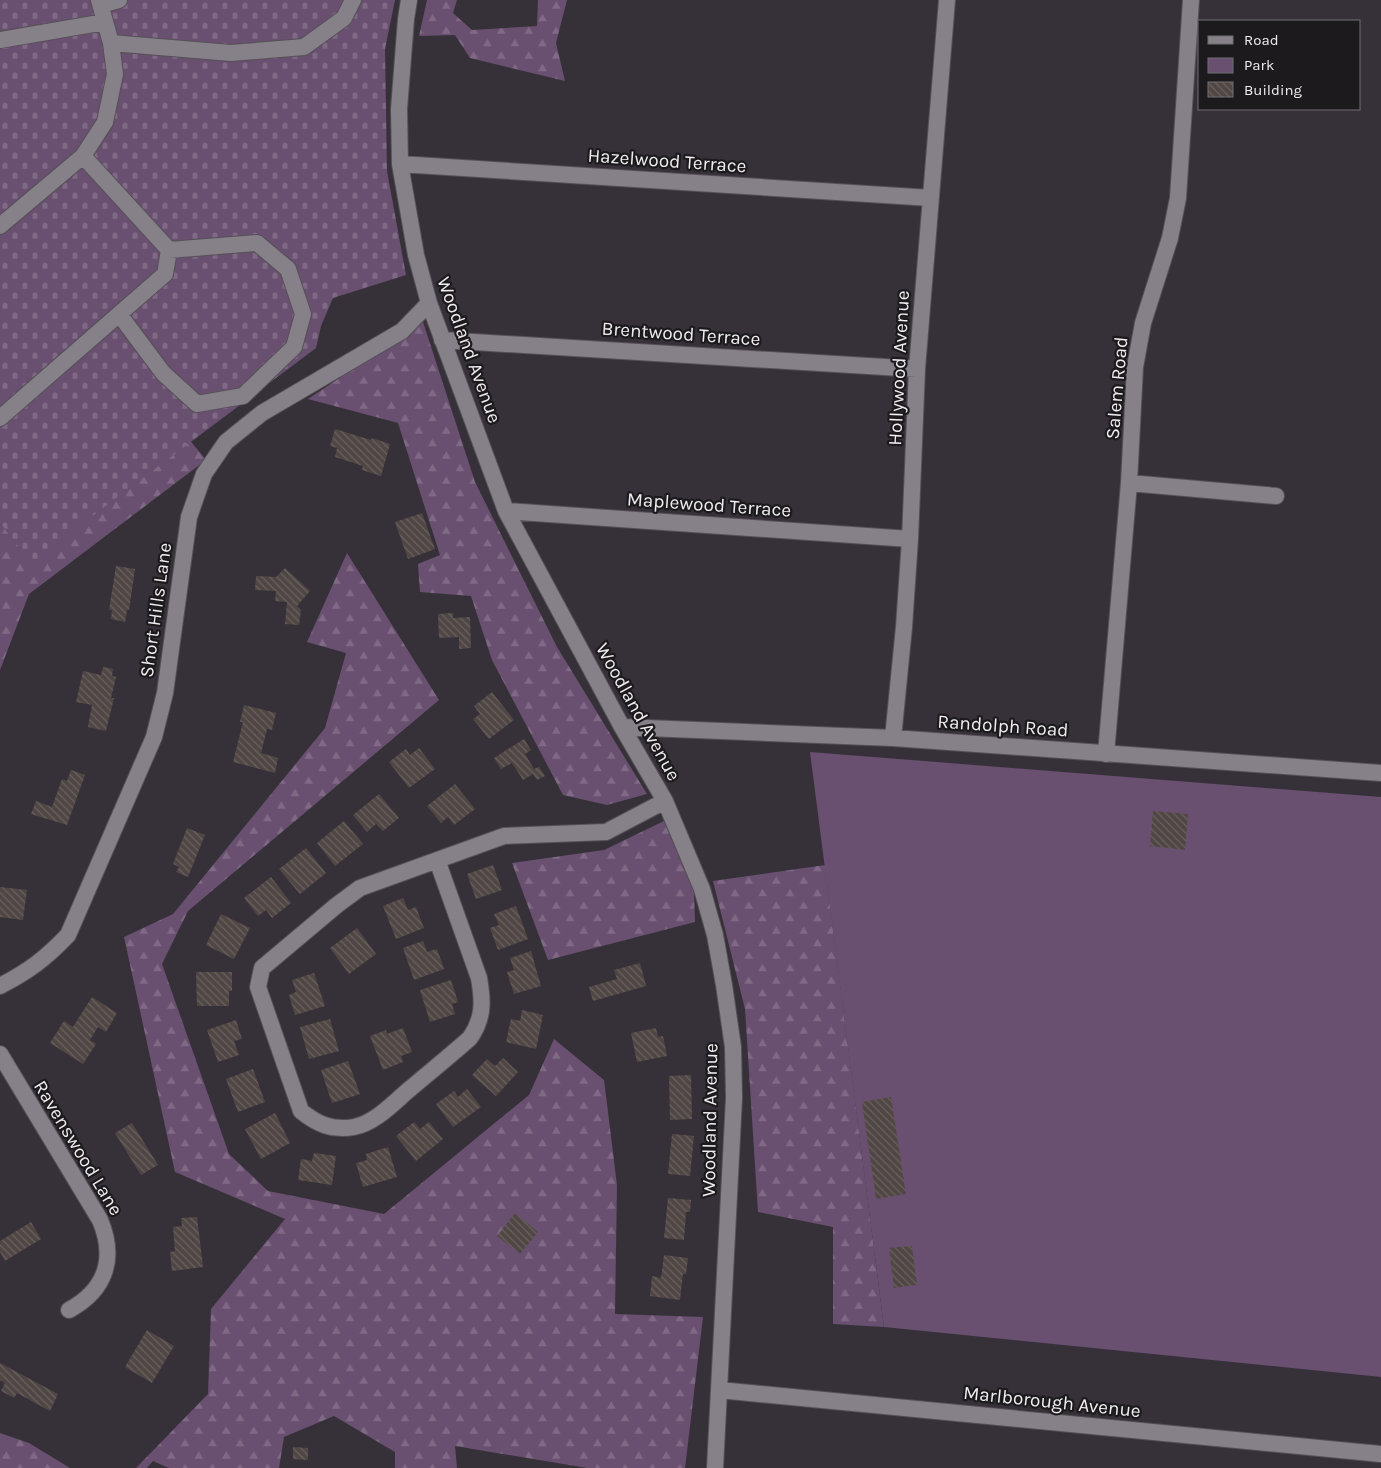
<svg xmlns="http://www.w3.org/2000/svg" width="1381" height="1468" font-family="Karla,sans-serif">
<defs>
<pattern id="forest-firs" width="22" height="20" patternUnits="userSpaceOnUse" patternTransform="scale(1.25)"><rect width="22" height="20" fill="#694f70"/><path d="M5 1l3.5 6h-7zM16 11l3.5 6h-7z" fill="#7f6985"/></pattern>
<pattern id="cemetery-stones" width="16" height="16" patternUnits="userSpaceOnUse" patternTransform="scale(1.25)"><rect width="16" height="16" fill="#694f70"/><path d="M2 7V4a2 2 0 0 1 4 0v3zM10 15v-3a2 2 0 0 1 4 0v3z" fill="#7f6985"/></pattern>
<pattern id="building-back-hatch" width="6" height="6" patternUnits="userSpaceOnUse" patternTransform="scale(1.25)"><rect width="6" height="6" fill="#504745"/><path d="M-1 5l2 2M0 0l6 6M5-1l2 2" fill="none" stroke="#6a6260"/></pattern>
</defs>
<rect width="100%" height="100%" fill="#363138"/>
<path fill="url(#forest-firs)" d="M427,0H457L453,13L472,30L537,26L538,0H567L556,43L565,81L470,58L455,35L419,36Z
M423,322L475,482L557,647L647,794L607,805L563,795L492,660L471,596L420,592L418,564L440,555L398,423L308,399Z
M184,433L206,460L29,594L0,670V523L31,561Z
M347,553L439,700L188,911L162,964L229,1154L268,1191L384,1214L529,1095L554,1039L604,1080L617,1185L615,1314L703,1317L685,1468H587L455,1446L457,1468H395V1452L334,1416L284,1437L279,1468H169L153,1461L147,1468H136L208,1394L211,1309L285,1219L175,1172L124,937L173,914L325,728L346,653L307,642Z
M664,821L694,892L695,922L548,960L512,863L604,850Z
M825,865L884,1327L833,1324V1227L758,1212L745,1009L713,881Z
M0,1433L29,1443L70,1468H0Z"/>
<path fill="url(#cemetery-stones)" d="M0,0H395L385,49L387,171L406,275L333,298L321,326L316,348L31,562L0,523Z"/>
<path fill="#694f70" d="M810,752L1381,797V1377L884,1327Z"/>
<path fill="url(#building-back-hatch)" d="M335,429L371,440L372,438L390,444L381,476L362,470L363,466L335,457L337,448L330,446Z
M422,513L435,549L408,559L395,522Z
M116,566L135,569L129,610H127L125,622L111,619L112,610H109Z
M285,568L310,591L297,606L301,610L299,625L285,624L287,602L275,601L276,591L255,590L256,576L276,577Z
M453,613V618L470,617L471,648L459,649V637L439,638L438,614Z
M103,667L113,669L112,676L116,677L111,698H114L106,731L88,727L92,705L76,702L83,671L101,675Z
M492,692L514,720L489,739L473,719L480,714L474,706Z
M244,705L276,713L272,730L267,729L261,753L278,758L275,773L233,762L243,722H240Z
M524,739L531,750L525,754L534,769L539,767L545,776L537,780L533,774L523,780L512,763L501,769L494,758Z
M419,748L435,769L409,788L389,762L406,749L410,755Z
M71,770L85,775L67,825L31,814L36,801L52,807L62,779L67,781Z
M455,784L475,809L454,825L448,817L441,823L427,806Z
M379,794L399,818L383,831L376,824L367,832L353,815Z
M1153,811L1188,814L1185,850L1150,846Z
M344,821L363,844L335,866L317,843Z
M187,828L205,835L188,877L176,872L179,867L173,864Z
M306,848L326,873L300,894L279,869Z
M493,865L502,890L476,899L467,874Z
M271,877L291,903L272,918L266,910L258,916L244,898Z
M0,887L27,890L23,920L0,917Z
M403,898L408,910L416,907L424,928L396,939L383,906Z
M516,906L528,939L498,950L490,928L499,925L494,914Z
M221,914L250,928L234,959L206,945Z
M357,928L376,954L349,974L330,948Z
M423,941L427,952L437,949L444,969L414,980L403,948Z
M531,951L541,986L514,994L507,972L514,970L510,958Z
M640,963L646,986L593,1001L589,987L617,979L614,970Z
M196,972H232V991H229V1006H197Z
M314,973L325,1006L295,1015L289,995L296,992L292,980Z
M451,980L458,1002L452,1004L455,1014L430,1022L420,990Z
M92,997L117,1013L106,1032L98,1027L90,1040L96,1044L83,1064L50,1043L64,1021L73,1027Z
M522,1010L543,1015L536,1049L506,1042L511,1019L520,1021Z
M330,1019L339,1051L309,1059L300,1027Z
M236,1020L242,1039L234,1041L239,1055L218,1062L207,1030Z
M403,1028L412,1052L401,1056L403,1062L383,1070L370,1036L386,1030L387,1034Z
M656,1028L658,1037L663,1036L667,1056L637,1062L631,1033Z
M503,1058L518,1072L496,1096L472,1075L487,1059L495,1066Z
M348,1061L360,1094L332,1103L321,1070Z
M253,1069L265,1102L238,1112L226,1079Z
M691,1075L692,1119L670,1120L669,1076Z
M467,1089L481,1107L453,1127L436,1104L454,1091L458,1097Z
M891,1097L906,1194L876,1199L862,1102Z
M275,1113L290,1143L261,1159L245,1129Z
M414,1122L420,1129L429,1122L443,1139L416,1161L396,1136Z
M132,1123L158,1165L141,1175L115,1133Z
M672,1134L694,1136L690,1176L668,1174Z
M388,1147L397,1177L363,1187L356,1163L367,1160L366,1154Z
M314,1153L336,1156L332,1185L298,1180L301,1159L312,1161Z
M668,1198L691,1200L690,1212H686L684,1240L664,1238Z
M515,1213L538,1232L520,1254L497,1236Z
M197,1217L203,1267L172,1271L170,1252L175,1251L173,1227L182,1226L181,1218Z
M31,1222L41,1239L5,1261L0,1252V1241Z
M912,1246L917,1285L894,1288L889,1248Z
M664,1255L688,1258L686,1274H683L680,1300L650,1296L652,1276L661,1278Z
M147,1330L174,1346L152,1383L125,1367Z
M0,1363L58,1394L50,1411L17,1393L14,1398L1,1391L5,1383L0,1380Z
M293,1447L308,1448V1460L293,1459Z"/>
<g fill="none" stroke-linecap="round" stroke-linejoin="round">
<defs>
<path id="minor" d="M409,0L406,19L399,109L400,164L416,255L429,303L506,511L622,727L665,801L702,889L715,935L724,985L733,1047L734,1098L715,1468
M101,5L119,0
M0,40L105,22
M111,43L231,53L304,47L344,18L353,0
M400,164L931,198
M0,226L83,156L105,122L115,74L111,43L99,0
M119,314L163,373L197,404L243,396L294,347L303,314L288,269L257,243L169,250
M442,340L917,369
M0,418L165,274L169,250L83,156
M1129,483L1276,496
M506,511L910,539
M622,727L893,738L1381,773
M893,738L904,627L910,539L917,369L947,0
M1106,754L1129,483L1135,367L1143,323L1170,238L1178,198L1191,0
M437,860L479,978C483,1001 484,1018 470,1038C451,1055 431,1071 411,1088C395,1101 376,1123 354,1127C332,1131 317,1124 301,1111L258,987L262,968L337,905L360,888L504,836L606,832L665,801
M0,986C29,971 45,959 68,935L154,737L165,693L189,517L204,474L226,442L262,413L402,331L429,303
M0,1054L100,1220C116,1258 106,1290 69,1310
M719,1390L1381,1454"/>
</defs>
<use href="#minor" stroke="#555056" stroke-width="18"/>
<use href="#minor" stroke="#868088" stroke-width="16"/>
</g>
<g text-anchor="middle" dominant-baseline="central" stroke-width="4.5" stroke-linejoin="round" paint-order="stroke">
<g font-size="19" fill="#f0edf1" stroke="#1c1a1d">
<text transform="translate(667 161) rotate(4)">Hazelwood Terrace</text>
<text transform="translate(681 334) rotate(4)">Brentwood Terrace</text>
<text transform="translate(469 350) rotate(70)">Woodland Avenue</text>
<text transform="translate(899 368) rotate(-87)">Hollywood Avenue</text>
<text transform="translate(1117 388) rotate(-85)">Salem Road</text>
<text transform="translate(709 505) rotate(4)">Maplewood Terrace</text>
<text transform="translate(156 610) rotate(-82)">Short Hills Lane</text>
<text transform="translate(638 712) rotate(61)">Woodland Avenue</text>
<text transform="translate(1003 726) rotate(4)">Randolph Road</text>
<text transform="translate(710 1120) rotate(-89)">Woodland Avenue</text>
<text transform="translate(78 1148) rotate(59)">Ravenswood Lane</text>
<text transform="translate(1052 1402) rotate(6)">Marlborough Avenue</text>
</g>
</g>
<rect x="1198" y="20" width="162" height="90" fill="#1c1a1d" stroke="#716e72"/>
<rect x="1208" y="36" width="25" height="8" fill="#868088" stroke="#716e72"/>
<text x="1244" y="45" font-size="15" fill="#f0edf1">Road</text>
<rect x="1208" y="58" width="25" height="15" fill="#694f70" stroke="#716e72"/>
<text x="1244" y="70" font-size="15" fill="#f0edf1">Park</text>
<rect x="1208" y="82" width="25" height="15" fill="url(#building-back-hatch)" stroke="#716e72"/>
<text x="1244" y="95" font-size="15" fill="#f0edf1">Building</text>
</svg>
